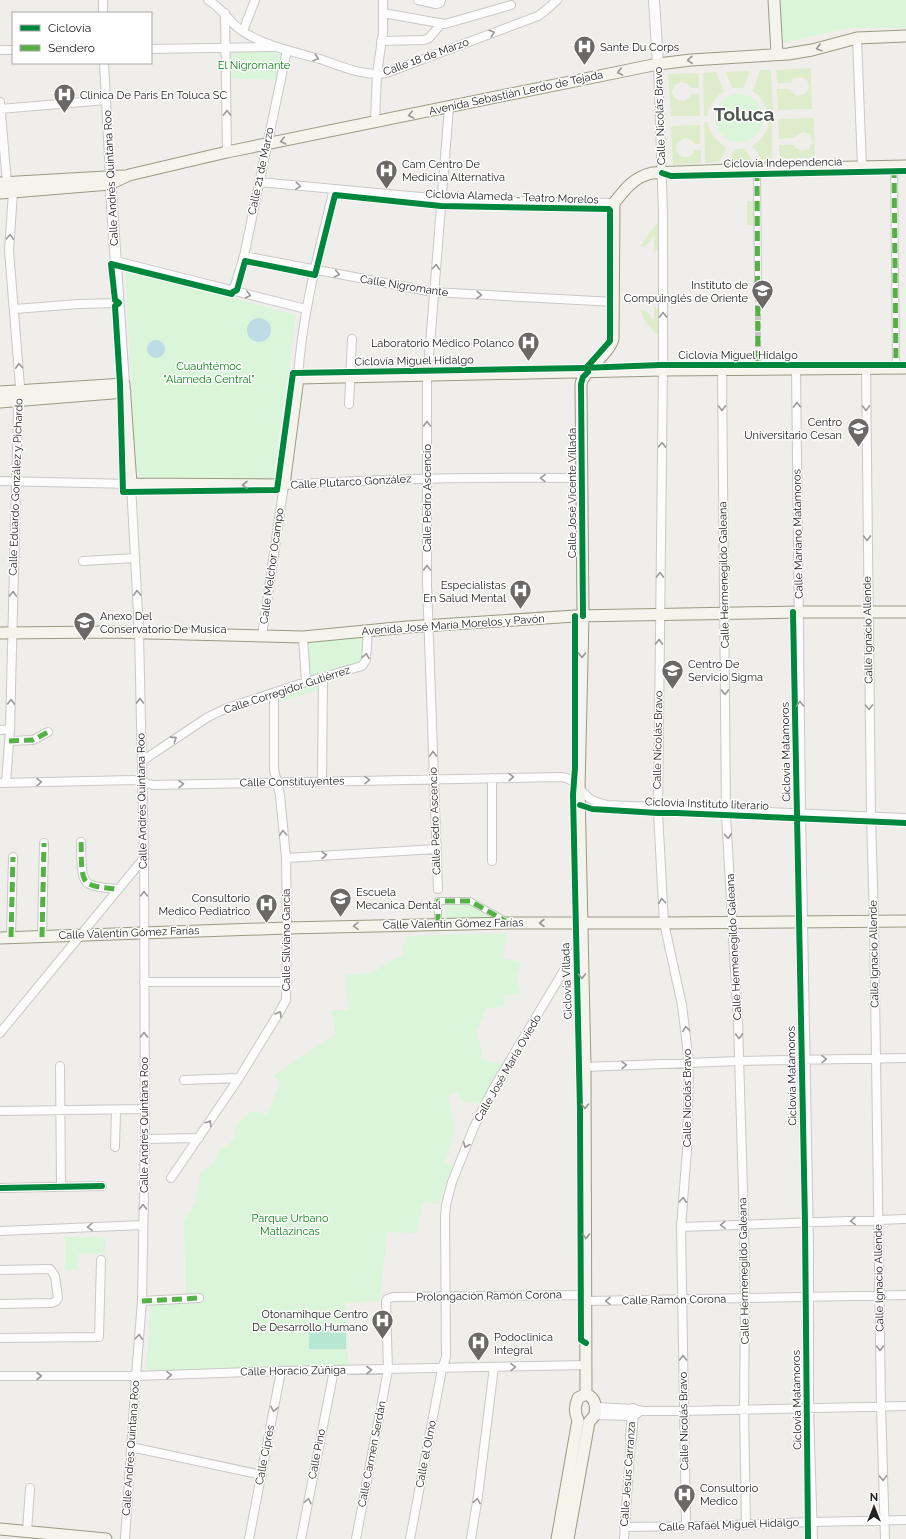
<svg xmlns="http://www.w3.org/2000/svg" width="906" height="1539" font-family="Raleway,sans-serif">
<rect width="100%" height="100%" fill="#f0eeeb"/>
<path fill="#ddeccb" d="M811,68L812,109L778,110L777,89H790L795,95C802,97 808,94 809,86L807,80L800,77L793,79L791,83H777L776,70Z
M760,70H771L773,110H767L760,97L753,91Z
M750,71L743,88H733L725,72Z
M716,72L724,91C714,98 710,104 707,116H704L703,73Z
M699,73V88H691L688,84L681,82L675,85L672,92L676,99L683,101L690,98L691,94H699L700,116H671L668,74Z
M814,118L815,157L780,159L779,145H794L796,148L802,151L809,149L813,142L810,135L803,132L797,135L794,138L779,139L778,119Z
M769,120H772V159L762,160L752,146C762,140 768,132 769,120Z
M704,122H708C709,134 717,142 727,148L719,162L705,163Z
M700,125V144H695L692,140L685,138L678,142L676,149C678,156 684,159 691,156L695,150H701V163L673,165L671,126Z
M745,148L752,161L728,162L736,149Z
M747,201H756V225H747Z
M658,222L660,223V247L654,252V235L647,245L640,247L647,236Z
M654,306L659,310V334L657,335L646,323L640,310L647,311L652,319H654Z"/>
<path fill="#daf5da" d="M780,0H906V28H850L782,43Z
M278,50L283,52L278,80L228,78V52Z
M715 118a24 24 0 1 1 48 0a24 24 0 1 1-48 0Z
M125,269L296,315L273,479H141L136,471Z
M365,635L364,663L308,678L306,641Z
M319,681L320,690L277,703V695Z
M445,905H470L490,918H445Z
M507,933L503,958L521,962L516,978L521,995H505L503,1007L486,1008L476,1034L481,1047V1059L506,1065L483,1104L463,1102L457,1091L448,1096L455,1129L445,1162L452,1165L439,1205L423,1202L416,1233L387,1232L380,1301L346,1303L348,1368L146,1372L151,1305L186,1303L184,1220L194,1205L201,1172L214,1164L219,1150L233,1141L238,1122L252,1111L267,1114L280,1082L273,1076L336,1034L331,1010H348L346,975L371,973L402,955L406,936Z
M65,1237H105V1253L78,1254V1270H65Z"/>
<path fill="#b7e6d2" d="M309,1328H346V1349H309Z"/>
<path fill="#bfdbe3" d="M247 330a12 12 0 1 1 24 0a12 12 0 1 1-24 0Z
M147 349a9 9 0 1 1 18 0a9 9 0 1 1-18 0Z"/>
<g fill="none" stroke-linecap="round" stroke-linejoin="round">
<path stroke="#c7c5c3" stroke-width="6" stroke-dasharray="6 3" stroke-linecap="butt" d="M758,287V362"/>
<defs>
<path id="pedestrian" d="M894,166L896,368
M757,169L758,287
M438,924V901H470L506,921"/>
<path id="minor" d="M208,0C222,8 229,22 242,31C265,46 294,52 320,59C340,66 364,77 386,73L538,16L546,10L557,0
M418,0L436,4L440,3L441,0
M103,13V0
M225,13L227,152
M383,13L445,24L511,5
M243,31L255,0
M857,38L862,167
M381,41L424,40L429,38L441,24
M151,49L272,47
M0,50H13
M104,63L110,176
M658,64L663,214V365L658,813L664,923L682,1005L689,1063L687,1150L681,1227L686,1526
M0,102L7,183
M0,109L106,100
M375,122L377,74L383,32V0
M259,182L453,200L614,203
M244,256L433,292L614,302
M116,261L306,309
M233,292L244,256L287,50
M15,309L79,304L119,303
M722,369L726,815L738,1023L744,1224L745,1299L744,1409L746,1525
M796,369L801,813L809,1246V1408L813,1539
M866,369L871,816L874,921L881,1406L885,1539
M298,378C302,313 319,251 334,189
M349,404L352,339
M0,481L131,484L139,632L144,858L145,1139L142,1301L136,1376L125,1539
M83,561L135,558
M262,636L284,485C383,478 482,477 582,478
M303,637L306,682
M0,730L10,729
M9,741L33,740L48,732
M142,761L208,717L227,708L306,682L362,666L366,660L368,630
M322,781L323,677
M0,783L134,780L153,785L561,777C575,778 578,789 589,798C594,802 600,803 607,805L906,818
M6,783L10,729L18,408L20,386L9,251L13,192
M81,842C82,852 79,880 89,884C97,888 109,888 117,889
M286,858L436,849
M492,861V778
M438,889L427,584V382L449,107
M11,937L13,857
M42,937L44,843
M144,982H287
M0,1033L144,858
M60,1066L61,1186
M585,1067L739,1061L906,1058
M184,1080L239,1078
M0,1111L144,1109
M145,1139L199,1138
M115,1147L116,1111
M171,1178L239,1078L280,1011L286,1000L287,928L286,858L280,795L274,770V693
M0,1188L102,1186
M681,1227L906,1219
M0,1231L143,1225
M0,1270L50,1269L55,1276L58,1298L56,1301L52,1303L0,1304
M142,1301L199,1298
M586,1301L906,1295
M0,1338L99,1337L101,1260
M0,1376H136L281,1371L586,1365
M596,1407L633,1409L642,1411H684L906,1406
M595,1415L632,1416L638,1413
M131,1447L262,1475
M624,1527L703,1526L813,1522L906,1520
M27,1531L30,1488
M249,1539L281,1371
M301,1539L334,1370
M356,1539L388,1370L386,1302L387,1299L393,1297L586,1295
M410,1539L442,1369L446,1357L445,1217L446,1205L452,1182L474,1127L493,1089L582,940
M471,1539L478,1496L494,1367
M624,1539L631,1439"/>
<path id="tertiary" d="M654,0L658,64
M110,176L124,384
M631,1439L633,1409"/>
<path id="secondary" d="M774,0L777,54
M0,183L123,176
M0,193L110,184L129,175L227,152L658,64L691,60L788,54L812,50L857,38L906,36
M0,392L124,384L131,484L284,485L298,378L663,370L906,368
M0,402L125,392
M0,633L109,632L303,637L407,627L575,616L799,612H906
M0,938L287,928L509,923H664L906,921
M586,1394L585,1067L579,788L583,616L581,384C583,371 608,355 613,339L614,203C625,189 634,177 652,173L757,169L906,166
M0,1529L106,1539
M557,1539L578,1420C574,1412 575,1406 578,1398L586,1394
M568,1539L589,1422L595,1415C596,1406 596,1398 586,1394"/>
</defs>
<use href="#pedestrian" stroke="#c9c8c7" stroke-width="8"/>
<use href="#minor" stroke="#c9c8c7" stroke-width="10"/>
<use href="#tertiary" stroke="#c9c8c7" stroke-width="12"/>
<use href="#secondary" stroke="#999a82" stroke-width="13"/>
<use href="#pedestrian" stroke="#fdfcfc" stroke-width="6"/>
<use href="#minor" stroke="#fdfcfc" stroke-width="8"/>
<use href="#tertiary" stroke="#fdfcfc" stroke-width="10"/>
<use href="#secondary" stroke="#f4f4ed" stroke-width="11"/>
<path stroke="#55b145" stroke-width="5" stroke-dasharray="10 5" stroke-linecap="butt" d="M894,168L896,368
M757,171L758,367
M9,741L33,740L48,732
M81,842C82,852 79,880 89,884C97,888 109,888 117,889
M438,924V901H470L509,923
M11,937L13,857
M42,937L44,843
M142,1301L199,1298"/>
<defs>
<path id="cycleway" d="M662,173L671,176L906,171
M586,368L610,341V210L609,209L441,206L335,195L315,275L245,261L237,290L233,292L232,294L111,264L115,300L119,303L115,306L120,384L123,492L277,490L293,373L583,368L660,365H906
M793,612L805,1223L808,1539
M575,616V768L573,795L580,1111L581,1340L586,1343
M583,616L581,384L583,377L588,372
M580,805L592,809L658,813H677L906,823
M0,1188L102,1186"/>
</defs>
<use href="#cycleway" stroke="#fff" stroke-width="8"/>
<use href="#cycleway" stroke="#00873e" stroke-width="6"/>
</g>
<defs><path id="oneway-chevron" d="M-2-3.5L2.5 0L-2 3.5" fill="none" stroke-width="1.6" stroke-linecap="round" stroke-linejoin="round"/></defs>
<g stroke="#9a9a9a">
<use href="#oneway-chevron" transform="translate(492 33) rotate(-19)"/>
<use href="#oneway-chevron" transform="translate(316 58) rotate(17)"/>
<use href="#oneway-chevron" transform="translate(227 113) rotate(-91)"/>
<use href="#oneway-chevron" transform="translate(298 186) rotate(5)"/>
<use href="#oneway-chevron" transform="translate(10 237) rotate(-87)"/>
<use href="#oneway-chevron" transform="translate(436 267) rotate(-85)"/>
<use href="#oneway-chevron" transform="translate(337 274) rotate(11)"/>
<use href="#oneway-chevron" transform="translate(248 295) rotate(14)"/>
<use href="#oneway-chevron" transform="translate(479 295) rotate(3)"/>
<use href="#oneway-chevron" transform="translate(663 315) rotate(-90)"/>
<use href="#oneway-chevron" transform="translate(19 366) rotate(-93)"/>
<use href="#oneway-chevron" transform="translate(797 405) rotate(-91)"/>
<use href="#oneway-chevron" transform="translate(722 408) rotate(89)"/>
<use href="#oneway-chevron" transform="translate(866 408) rotate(89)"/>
<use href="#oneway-chevron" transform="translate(427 424) rotate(-90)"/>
<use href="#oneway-chevron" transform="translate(662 445) rotate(-89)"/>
<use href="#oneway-chevron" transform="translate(543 478) rotate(-179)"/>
<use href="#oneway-chevron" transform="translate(867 538) rotate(89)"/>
<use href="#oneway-chevron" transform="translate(427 568) rotate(-90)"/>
<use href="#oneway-chevron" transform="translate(660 575) rotate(-89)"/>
<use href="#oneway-chevron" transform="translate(137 593) rotate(-93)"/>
<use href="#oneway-chevron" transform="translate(13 594) rotate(-88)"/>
<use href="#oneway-chevron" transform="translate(659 642) rotate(-89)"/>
<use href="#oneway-chevron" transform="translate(366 656) rotate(-81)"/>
<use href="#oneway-chevron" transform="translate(725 692) rotate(89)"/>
<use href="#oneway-chevron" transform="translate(140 701) rotate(-91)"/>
<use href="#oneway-chevron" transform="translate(11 702) rotate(-89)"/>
<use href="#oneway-chevron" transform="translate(800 704) rotate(-91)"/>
<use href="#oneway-chevron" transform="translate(869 707) rotate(89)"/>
<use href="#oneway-chevron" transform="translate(174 739) rotate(-33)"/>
<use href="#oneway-chevron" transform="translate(433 754) rotate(-92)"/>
<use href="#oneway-chevron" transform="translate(511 777) rotate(-1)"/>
<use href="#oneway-chevron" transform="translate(367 780) rotate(-1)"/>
<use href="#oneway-chevron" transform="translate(39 782) rotate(-1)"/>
<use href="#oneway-chevron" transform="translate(181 784) rotate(-1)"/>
<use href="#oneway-chevron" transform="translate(283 833) rotate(-95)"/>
<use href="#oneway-chevron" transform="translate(728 836) rotate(86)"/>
<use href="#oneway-chevron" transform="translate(324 855) rotate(-3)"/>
<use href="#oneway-chevron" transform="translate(144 894) rotate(-90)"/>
<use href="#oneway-chevron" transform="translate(662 901) rotate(-95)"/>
<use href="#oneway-chevron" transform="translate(279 1014) rotate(-60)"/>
<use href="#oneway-chevron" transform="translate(686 1029) rotate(-98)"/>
<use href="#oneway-chevron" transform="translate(144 1035) rotate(-90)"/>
<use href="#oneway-chevron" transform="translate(739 1036) rotate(89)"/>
<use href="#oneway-chevron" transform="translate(824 1059) rotate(-1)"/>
<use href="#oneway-chevron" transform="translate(624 1065) rotate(-2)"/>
<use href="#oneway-chevron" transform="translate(209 1123) rotate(-56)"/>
<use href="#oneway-chevron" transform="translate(466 1145) rotate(113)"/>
<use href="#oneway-chevron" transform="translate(683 1200) rotate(-86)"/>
<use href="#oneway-chevron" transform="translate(143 1207) rotate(-89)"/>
<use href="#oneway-chevron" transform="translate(853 1221) rotate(178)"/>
<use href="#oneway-chevron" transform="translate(723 1225) rotate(177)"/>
<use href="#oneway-chevron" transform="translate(90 1227) rotate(177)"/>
<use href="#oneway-chevron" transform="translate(608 1301) rotate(179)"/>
<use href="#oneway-chevron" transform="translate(139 1337) rotate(-85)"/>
<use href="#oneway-chevron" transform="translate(880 1348) rotate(89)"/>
<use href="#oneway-chevron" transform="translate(683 1358) rotate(-91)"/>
<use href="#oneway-chevron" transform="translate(513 1367) rotate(-1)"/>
<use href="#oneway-chevron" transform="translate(369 1370)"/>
<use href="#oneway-chevron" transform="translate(169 1375) rotate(-2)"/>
<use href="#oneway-chevron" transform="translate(39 1376)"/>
<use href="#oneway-chevron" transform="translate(274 1409) rotate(101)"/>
<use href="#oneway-chevron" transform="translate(883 1478) rotate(88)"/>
<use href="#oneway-chevron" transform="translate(308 1501) rotate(-79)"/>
<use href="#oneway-chevron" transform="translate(477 1501) rotate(-81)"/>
</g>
<g stroke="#969692">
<use href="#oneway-chevron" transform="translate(819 48) rotate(165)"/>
<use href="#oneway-chevron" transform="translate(690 60) rotate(175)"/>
<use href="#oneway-chevron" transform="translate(620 72) rotate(168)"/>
<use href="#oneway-chevron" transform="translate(411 115) rotate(168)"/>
<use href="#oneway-chevron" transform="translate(283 141) rotate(168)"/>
<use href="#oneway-chevron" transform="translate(245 485) rotate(-180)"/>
<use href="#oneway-chevron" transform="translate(582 655) rotate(91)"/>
<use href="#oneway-chevron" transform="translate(542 923) rotate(-180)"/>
<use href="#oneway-chevron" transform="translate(356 926) rotate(179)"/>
<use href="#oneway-chevron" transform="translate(582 976) rotate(88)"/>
<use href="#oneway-chevron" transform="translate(585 1106) rotate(90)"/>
<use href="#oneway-chevron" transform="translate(586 1236) rotate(90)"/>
</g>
<defs>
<symbol id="hospital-pin" viewBox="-11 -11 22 30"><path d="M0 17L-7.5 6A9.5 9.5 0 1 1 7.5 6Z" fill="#6a6968" stroke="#fff"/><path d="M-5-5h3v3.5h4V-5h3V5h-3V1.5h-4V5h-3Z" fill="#fff"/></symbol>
<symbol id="university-pin" viewBox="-11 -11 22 30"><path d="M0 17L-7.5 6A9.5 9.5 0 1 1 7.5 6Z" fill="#6a6968" stroke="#fff"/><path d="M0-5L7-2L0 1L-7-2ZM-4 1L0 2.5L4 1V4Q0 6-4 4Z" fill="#fff"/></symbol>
</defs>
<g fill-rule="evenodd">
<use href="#hospital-pin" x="572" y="34" width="25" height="34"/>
<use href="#hospital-pin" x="52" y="82" width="25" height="34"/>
<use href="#hospital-pin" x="374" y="158" width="25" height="34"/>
<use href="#university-pin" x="750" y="278" width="25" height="34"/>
<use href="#hospital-pin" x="516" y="330" width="25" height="34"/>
<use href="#university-pin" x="846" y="416" width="25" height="34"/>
<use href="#hospital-pin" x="508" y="578" width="25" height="34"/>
<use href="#university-pin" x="72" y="610" width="25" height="34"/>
<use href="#university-pin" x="660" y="658" width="25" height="34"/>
<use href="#university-pin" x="328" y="886" width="25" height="34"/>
<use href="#hospital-pin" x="254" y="892" width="25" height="34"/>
<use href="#hospital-pin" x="370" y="1308" width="25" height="34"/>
<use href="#hospital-pin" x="466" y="1330" width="25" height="34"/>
<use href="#hospital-pin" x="672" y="1482" width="25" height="34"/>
</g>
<g text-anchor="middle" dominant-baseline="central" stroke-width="3" stroke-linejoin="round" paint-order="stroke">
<g font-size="11" fill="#222" stroke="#fff" text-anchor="start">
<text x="600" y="47">Sante Du Corps</text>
<text x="80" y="95">Clinica De Paris En Toluca SC</text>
<text x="402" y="164">Cam Centro De<tspan x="402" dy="13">Medicina Alternativa</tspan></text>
<text x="748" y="285" text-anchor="end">Instituto de<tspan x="748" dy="13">Compuinglés de Oriente</tspan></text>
<text x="514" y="343" text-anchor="end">Laboratorio Médico Polanco</text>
<text x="842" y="422" text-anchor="end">Centro<tspan x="842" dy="13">Universitario Cesan</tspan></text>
<text x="506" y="585" text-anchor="end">Especialistas<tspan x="506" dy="13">En Salud Mental</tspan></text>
<text x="100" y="616">Anexo Del<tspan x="100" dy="13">Conservatorio De Musica</tspan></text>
<text x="688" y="664">Centro De<tspan x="688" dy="13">Servicio Sigma</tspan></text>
<text x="356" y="892">Escuela<tspan x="356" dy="13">Mecanica Dental</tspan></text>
<text x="250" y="898" text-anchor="end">Consultorio<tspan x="250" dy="13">Medico Pediatrico</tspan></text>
<text x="368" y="1314" text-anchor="end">Otonamihque Centro<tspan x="368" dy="13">De Desarrollo Humano</tspan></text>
<text x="494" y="1337">Podoclinica<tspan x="494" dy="13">Integral</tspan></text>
<text x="700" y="1488">Consultorio<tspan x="700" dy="13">Medico</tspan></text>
</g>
<g font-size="11" fill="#222" stroke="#fff">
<text transform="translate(426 57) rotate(-20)">Calle 18 de Marzo</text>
<text transform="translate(516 93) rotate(-12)">Avenida Sebastián Lerdo de Tejada</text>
<text transform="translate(660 116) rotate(-92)">Calle Nicolás Bravo</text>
<text transform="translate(783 163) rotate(-1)">Ciclovía Independencia</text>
<text transform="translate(261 171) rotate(-78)">Calle 21 de Marzo</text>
<text transform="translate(111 178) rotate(-93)">Calle Andrés Quintana Roo</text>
<text transform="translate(512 197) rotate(2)">Ciclovía Alameda - Teatro Morelos</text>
<text transform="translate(404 286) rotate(9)">Calle Nigromante</text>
<text x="738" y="355">Ciclovía Miguel Hidalgo</text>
<text transform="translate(414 361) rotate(-1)">Ciclovía Miguel Hidalgo</text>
<text transform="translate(351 482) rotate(-3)">Calle Plutarco González</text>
<text transform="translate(16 487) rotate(-88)">Calle Eduardo González y Pichardo</text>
<text transform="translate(572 493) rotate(-90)">Calle José Vicente Villada</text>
<text transform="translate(427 498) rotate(-90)">Calle Pedro Ascencio</text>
<text transform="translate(798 534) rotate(-91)">Calle Mariano Matamoros</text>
<text transform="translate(272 566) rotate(-82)">Calle Melchor Ocampo</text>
<text transform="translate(724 575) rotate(-91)">Calle Hermenegildo Galeana</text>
<text transform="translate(453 625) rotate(-4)">Avenida José María Morelos y Pavón</text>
<text transform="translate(868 630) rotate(-91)">Calle Ignacio Allende</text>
<text transform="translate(287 690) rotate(-18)">Calle Corregidor Gutiérrez</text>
<text transform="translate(658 740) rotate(-89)">Calle Nicolás Bravo</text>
<text transform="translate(786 752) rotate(-91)">Ciclovía Matamoros</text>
<text transform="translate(292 782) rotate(-1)">Calle Constituyentes</text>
<text transform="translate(142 801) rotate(-91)">Calle Andrés Quintana Roo</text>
<text transform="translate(707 804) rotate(2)">Ciclovía Instituto literario</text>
<text transform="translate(435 821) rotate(-92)">Calle Pedro Ascencio</text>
<text transform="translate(453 924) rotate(-1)">Calle Valentín Gómez Farías</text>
<text transform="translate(129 933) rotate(-2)">Calle Valentín Gómez Farías</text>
<text transform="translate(286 940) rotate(-90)">Calle Silviano García</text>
<text transform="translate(734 947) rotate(-93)">Calle Hermenegildo Galeana</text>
<text transform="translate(874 954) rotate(-91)">Calle Ignacio Allende</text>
<text transform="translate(567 981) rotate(-92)">Ciclovía Villada</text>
<text transform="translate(508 1068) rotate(-60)">Calle José María Oviedo</text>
<text transform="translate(792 1076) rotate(-91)">Ciclovía Matamoros</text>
<text transform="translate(687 1098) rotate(-90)">Calle Nicolás Bravo</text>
<text transform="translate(144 1125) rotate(-90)">Calle Andrés Quintana Roo</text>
<text transform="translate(744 1271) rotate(-91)">Calle Hermenegildo Galeana</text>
<text transform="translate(879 1278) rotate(-91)">Calle Ignacio Allende</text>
<text transform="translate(489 1296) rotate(-1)">Prolongación Ramón Corona</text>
<text transform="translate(674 1300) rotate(-1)">Calle Ramón Corona</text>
<text transform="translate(293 1371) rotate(-1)">Calle Horacio Zúñiga</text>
<text transform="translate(797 1400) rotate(-91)">Ciclovía Matamoros</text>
<text transform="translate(684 1421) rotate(-91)">Calle Nicolás Bravo</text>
<text transform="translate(131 1448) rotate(-86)">Calle Andrés Quintana Roo</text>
<text transform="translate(317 1454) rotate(-79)">Calle Pino</text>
<text transform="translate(372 1454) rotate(-79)">Calle Carmen Serdán</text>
<text transform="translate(426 1454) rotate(-79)">Calle el Olmo</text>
<text transform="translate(265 1455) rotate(-79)">Calle Ciprés</text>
<text transform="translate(628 1474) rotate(-86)">Calle Jesús Carranza</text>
<text transform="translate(729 1525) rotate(-2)">Calle Rafael Miguel Hidalgo</text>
</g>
<g font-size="11" fill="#0c8416" stroke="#fff">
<text x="254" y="65">El Nigromante</text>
<text x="209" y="366">Cuauhtémoc<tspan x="209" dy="13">"Alameda Central"</tspan></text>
<text x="290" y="1218">Parque Urbano<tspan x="290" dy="13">Matlazincas</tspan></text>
</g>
<g font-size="19" font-weight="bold" fill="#555" stroke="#fff">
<text x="744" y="114">Toluca</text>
</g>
</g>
<rect x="12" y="12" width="140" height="52" fill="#ffffff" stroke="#a7a7a7"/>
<rect x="20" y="25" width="20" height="6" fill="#00873e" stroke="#a7a7a7"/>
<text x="48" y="32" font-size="12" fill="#222222">Ciclovía</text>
<rect x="20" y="45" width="20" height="6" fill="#55b145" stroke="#a7a7a7"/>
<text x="48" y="52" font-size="12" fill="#222222">Sendero</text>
<g transform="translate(874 1507)" stroke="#ffffff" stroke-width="3" paint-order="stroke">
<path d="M0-3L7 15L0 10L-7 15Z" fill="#222222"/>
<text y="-6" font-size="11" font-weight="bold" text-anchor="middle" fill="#222222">N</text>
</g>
</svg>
